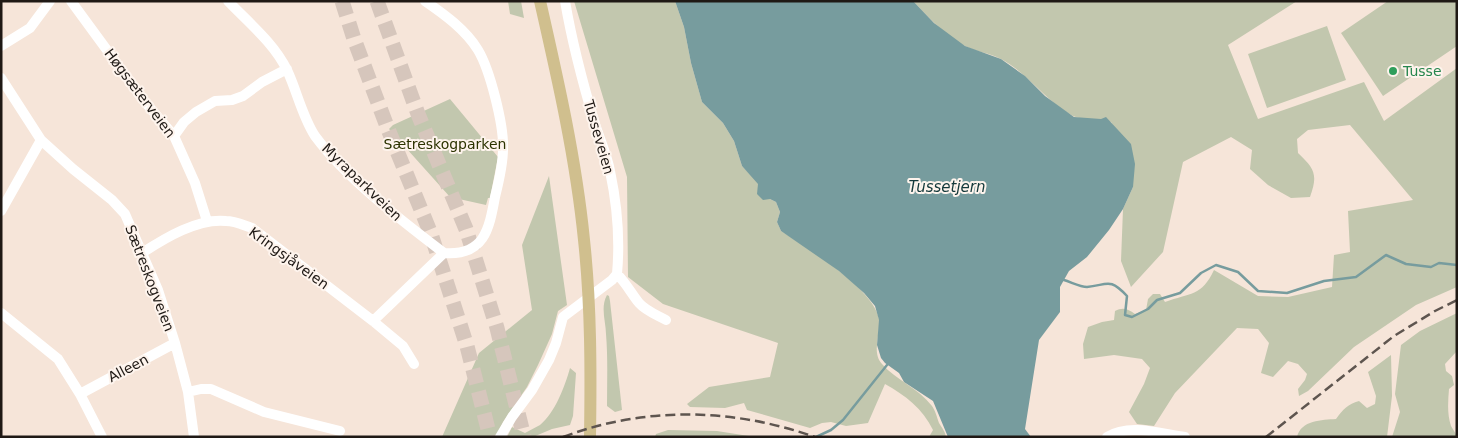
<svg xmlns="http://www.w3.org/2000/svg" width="1458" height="438" font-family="'DejaVu Sans',sans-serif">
<rect width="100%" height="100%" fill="#f6e5d9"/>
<path fill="#c2c7ae" d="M508,1H521L524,18L510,14Z
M574,1H675L684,27L691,63L702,102L723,123L734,141L742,166L754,178L770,199L776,202L780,212L777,222L781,231C807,247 874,289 879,319C881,333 871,352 882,364C896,380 918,388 932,406C935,410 937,417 939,423C942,428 945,431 946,437H929L933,430C923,409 905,395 885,384L868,423L846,426L831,422L822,423L810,428L747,410L744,403L725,408L690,407L687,404L709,387L770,377L778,343L663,304L628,277L627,177Z
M913,1H1297L1228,45L1258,119L1364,82L1384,121L1457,68V287L1416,305L1354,347L1308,391L1299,396L1298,389L1305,380L1307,374L1298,364L1288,361L1273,377L1261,373L1269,343L1258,329L1237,328L1175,393L1154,426L1137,424L1129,412L1144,384L1150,368L1142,359L1114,355L1084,359L1083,344L1088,327L1102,322L1114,320L1115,311C1123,307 1128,309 1135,314L1146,310L1148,299L1153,294H1160L1165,302C1190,293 1202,296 1214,270L1258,296L1288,297L1332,287L1334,255L1350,252L1348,211L1413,200L1350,125L1308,130L1297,139L1298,153C1315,169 1318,175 1310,197L1291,198L1268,185L1250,169L1252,150L1231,137L1183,162L1163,252L1131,287L1121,261L1123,209L1133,187L1114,127L1111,122C1100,119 1081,120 1073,116C1046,102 1028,73 1001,59C990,53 976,52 965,46C947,37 927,16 913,1Z
M1388,1H1457V46L1383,96L1341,33Z
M1327,26L1346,80L1267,108L1248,54Z
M450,99L498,157L490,198H488L486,205L450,197L389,129L393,125Z
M549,176L567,305L558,311L552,334L538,365L527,387L503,422L496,437H442L479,353L532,310L522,245Z
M607,295L609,296L610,301L622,410L615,412L607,406C607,382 608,358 606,334C606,322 600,307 607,295Z
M1457,313V351L1445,364L1446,371L1452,376L1454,385L1449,389C1448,402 1447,414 1451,426C1453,430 1456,433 1457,437H1392L1400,412L1395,394L1401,345L1420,331Z
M1391,355L1392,396L1387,437H1297C1301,420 1322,420 1336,419C1343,409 1348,404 1359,401L1367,408L1375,404L1376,396L1368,372Z
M570,368L576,373L573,416L570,425L552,429L533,437H507L512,427L525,433C530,430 535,428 540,425C555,413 565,386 570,368Z
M668,430L717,431L755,437H655L656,434Z"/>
<path fill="#779c9e" d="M675,1H913L934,23L965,46L1001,59L1025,76L1045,96L1074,117L1101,119L1106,117L1131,144L1135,164L1133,187L1123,209L1109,230L1087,257L1069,271L1060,287V312L1039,340L1025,429L1031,437H948L933,401L904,382L899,373L885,363L881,358L877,345L879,320L875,306L864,293L839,271L781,231L777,222L780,212L776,202L770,199L763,200L757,194L758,184L742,166L734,141L723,123L702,102L691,63L684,27Z"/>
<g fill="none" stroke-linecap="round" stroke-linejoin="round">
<path stroke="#779c9e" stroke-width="2.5" d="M1064,280C1071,282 1080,287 1087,287C1108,285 1109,277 1127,296L1125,315L1132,317L1148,309L1157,300L1180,293L1201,273L1216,265L1238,272L1258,291L1287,293L1324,281L1356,277L1386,255L1406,264L1431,267L1439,263L1457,265
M816,437L831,430L843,420L887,365"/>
<path stroke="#d6c6bc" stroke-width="15" stroke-dasharray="15 8" stroke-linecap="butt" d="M342,1L354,39L388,129L431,234L467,346L490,437
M377,1L418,114L466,229L497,328L524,437"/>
<path stroke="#fff" stroke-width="10" d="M71,1L145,102L174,136L195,183L207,221
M228,1C248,22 274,43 287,70C297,91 302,116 315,136C346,178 402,221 444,253
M565,1C572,42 583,84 595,124C600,140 607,155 610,171C617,204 620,241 617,274
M1,46L30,28L50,1
M1,78L41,140L73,169L112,200L125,214L158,290L175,343L188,392L194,437
M174,136L184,122L196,112L215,101L232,100L243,96L262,82L287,69
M1,211L41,140
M142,253C165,238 198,218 226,221C235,221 243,225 252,228L373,321L403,346L414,364
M1,313L58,359L80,394L102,437
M373,321L444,253C484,256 489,230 495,197C499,181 503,165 503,149C504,125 490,70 478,50C466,30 444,14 425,1
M188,392L201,389H211L264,412L340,431
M80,394L175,343
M500,437L512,417L532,390L549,360L556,343L563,317L612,280L617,274C626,283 631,293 639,303C646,311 657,315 666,320
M1107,437C1130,423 1161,434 1185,437"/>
<path stroke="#d0bf8e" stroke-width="12" d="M540,1C558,80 576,159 584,240C591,305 591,371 590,437"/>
<path stroke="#5e554f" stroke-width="2.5" stroke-dasharray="10 5" stroke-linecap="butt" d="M563,437C645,406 733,408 815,437
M1266,437L1394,336L1435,311L1457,300"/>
</g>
<circle fill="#2e9e5b" stroke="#fef4ed" stroke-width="2" cx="1393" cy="71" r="5"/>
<g text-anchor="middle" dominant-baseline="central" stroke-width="4" stroke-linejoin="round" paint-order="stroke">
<g font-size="14" fill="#27864d" stroke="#fef4ed" text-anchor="start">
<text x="1403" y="71">Tusse</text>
</g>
<g font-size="14" fill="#1f1915" stroke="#fef4ed">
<text transform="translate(140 93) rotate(53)">Høgsæterveien</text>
<text transform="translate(599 137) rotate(74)">Tusseveien</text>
<text transform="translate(362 182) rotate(44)">Myraparkveien</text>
<text transform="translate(289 258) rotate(36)">Kringsjåveien</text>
<text transform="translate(150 278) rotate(69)">Sætreskogveien</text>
<text transform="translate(128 368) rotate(-28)">Alleen</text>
</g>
<g font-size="14" fill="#2c3300" stroke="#fef4ed">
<text x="445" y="144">Sætreskogparken</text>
</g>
<g font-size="15" font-style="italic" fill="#14393b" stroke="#fef4ed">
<text x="947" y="187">Tussetjern</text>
</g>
</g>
<rect width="1458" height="438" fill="none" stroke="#1f1915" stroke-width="5"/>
</svg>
